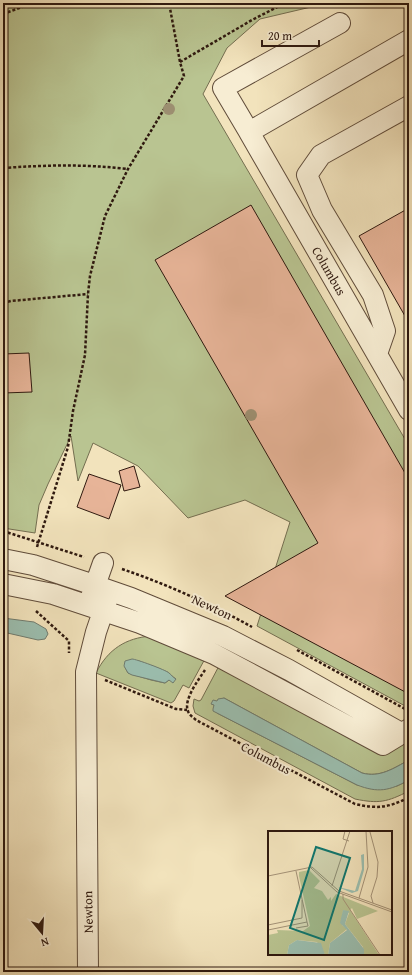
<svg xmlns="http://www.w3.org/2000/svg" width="412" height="975" font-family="'Gentium Book Plus',serif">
<rect width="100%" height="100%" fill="#f2e3bc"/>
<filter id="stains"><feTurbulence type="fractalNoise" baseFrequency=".005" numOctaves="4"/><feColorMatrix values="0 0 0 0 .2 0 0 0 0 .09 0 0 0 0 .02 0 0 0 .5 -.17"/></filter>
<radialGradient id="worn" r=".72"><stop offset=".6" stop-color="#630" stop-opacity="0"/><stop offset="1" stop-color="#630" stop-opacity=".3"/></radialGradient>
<path fill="#b9c491" stroke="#746e50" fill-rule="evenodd" d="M3,3H328L260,19L227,48L203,94L409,446V706L407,707L257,626L290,522L245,500L188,518L138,466L93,443L78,481L71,436L48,484L39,505L35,533L3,528Z
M151,636L206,657L189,688L183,685L174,701L171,703L96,673C108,649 126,638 151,636ZM139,661C148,665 156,667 165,671C169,672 171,676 176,679L169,680L165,683L151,680L128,673L125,667Z
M220,664L409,740V760C394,768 380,778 362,773L224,698L217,702L214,705L217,713L357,785L397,786L409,780V791C387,802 379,804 355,799L195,713L193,706L194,699L199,701L201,700Z"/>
<path fill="#9bbeaf" stroke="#707c6f" d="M3,618L34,622L46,629L48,634L45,639L38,640L3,632Z
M132,659C136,659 166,670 169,673C172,675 172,677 176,679L173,683L169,680L165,683L132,675L128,673L124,666L125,661Z
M224,698L362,773C380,778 394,768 409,760V780C389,791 378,793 357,785L213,711V709L214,705L211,704L213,700L217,701L218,699Z"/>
<path fill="#e7b498" stroke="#2f190f" d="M251,205L409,480V694L225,596L318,543L155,260Z
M409,208V323L359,236Z
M29,353L32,392L3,393V354Z
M134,466L140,487L124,491L119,471Z
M89,474L121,485L109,519L77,507Z"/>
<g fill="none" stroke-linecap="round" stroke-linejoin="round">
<defs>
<path id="minor" d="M340,23L223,88L249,132L409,40
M249,132L409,410
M377,354L385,331L373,295L322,210L307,175L321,155L409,106
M3,559L33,565L85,582L131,598L223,636L289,670L401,733
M3,584L53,594L140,623L214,654L383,745L409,729
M91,597L103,563
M88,972L86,672L96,632L108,597"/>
</defs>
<use href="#minor" stroke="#604c3a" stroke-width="22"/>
<path stroke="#2f190f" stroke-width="2.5" stroke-dasharray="3 2" stroke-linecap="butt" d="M3,14L33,3
M180,62L252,20L285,3
M3,168C47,165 83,164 128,169
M3,303L11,301L88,294
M3,531L84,557
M37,547L68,447L73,411L85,355L88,294L90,276L105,216L128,169L184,76L180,62L169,3
M122,569C166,584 211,604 252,627
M36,611L69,641V653
M297,650L407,710
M205,670C199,679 183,700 188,711C189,715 193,717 196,720L355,804C377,809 389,808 409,797
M105,680L176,709L187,710"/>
<use href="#minor" stroke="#f7edd3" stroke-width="20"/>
</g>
<g fill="#9d9072">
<circle cx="169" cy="109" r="6"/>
<circle cx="251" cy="415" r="6"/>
</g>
<g text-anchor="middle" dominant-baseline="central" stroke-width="4" stroke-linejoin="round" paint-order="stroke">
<g font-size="13" fill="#2f190f" stroke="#f7edd3">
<text transform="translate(329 271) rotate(60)">Columbus</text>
<text transform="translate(212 607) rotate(25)">Newton</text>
<text transform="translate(266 758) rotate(28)">Columbus</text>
<text transform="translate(88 912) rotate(-91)">Newton</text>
</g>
</g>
<g transform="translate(268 831)">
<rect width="124" height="124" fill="#f2e3bc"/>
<path d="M41,39L52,50L46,57L54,60L60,69L63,66V70L68,63L110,80L89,88L84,77L82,79L111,124H96L95,116L77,93L81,82L75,79L74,94L79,98L62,112L60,124H57L49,111L29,109L21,114L19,124H0V104L10,102L9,99L35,100L42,95L31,45V41Z" fill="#b9c491"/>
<path d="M96,23V39L90,60L84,62L70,56L87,60L94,38L93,24ZM75,79L81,80L77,93L96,118V124H60L62,112L79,99L72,92ZM29,109L53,112L57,124H19L21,114Z" fill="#9bbeaf"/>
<path fill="none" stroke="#a49277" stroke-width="1" d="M77,0L75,8L81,10M102,1L110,31L109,46L103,65L105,72M43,37L69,61L124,81M28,40L39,91M0,45L44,36L71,60L124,79M64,55L82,0M75,63V68L112,124M91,67L100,36L98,0M0,94L34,87V69M0,99L39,91L40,95L28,97"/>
<path fill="#0f766e" fill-opacity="0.15" stroke="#0f766e" stroke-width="2" d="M48,16L82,27L56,109L22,97Z"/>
<rect width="124" height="124" fill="none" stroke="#2f190f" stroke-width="2"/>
</g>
<rect width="412" height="975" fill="none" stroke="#f2e3bc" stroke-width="16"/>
<rect x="4" y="4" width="404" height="967" fill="none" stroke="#2f190f" stroke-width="2"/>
<rect x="8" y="8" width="396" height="959" fill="none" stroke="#2f190f"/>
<g transform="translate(42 933) rotate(162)" stroke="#f7edd3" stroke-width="3" paint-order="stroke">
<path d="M0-3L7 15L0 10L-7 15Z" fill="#2f190f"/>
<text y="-6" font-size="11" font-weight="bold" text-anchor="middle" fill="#2f190f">N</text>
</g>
<path d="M262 40v6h57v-6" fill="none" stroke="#2f190f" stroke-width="2"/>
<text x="268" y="40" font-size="12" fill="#2f190f" stroke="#f7edd3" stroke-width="3" paint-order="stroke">20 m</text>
<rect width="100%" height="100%" filter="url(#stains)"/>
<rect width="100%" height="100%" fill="url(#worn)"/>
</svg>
